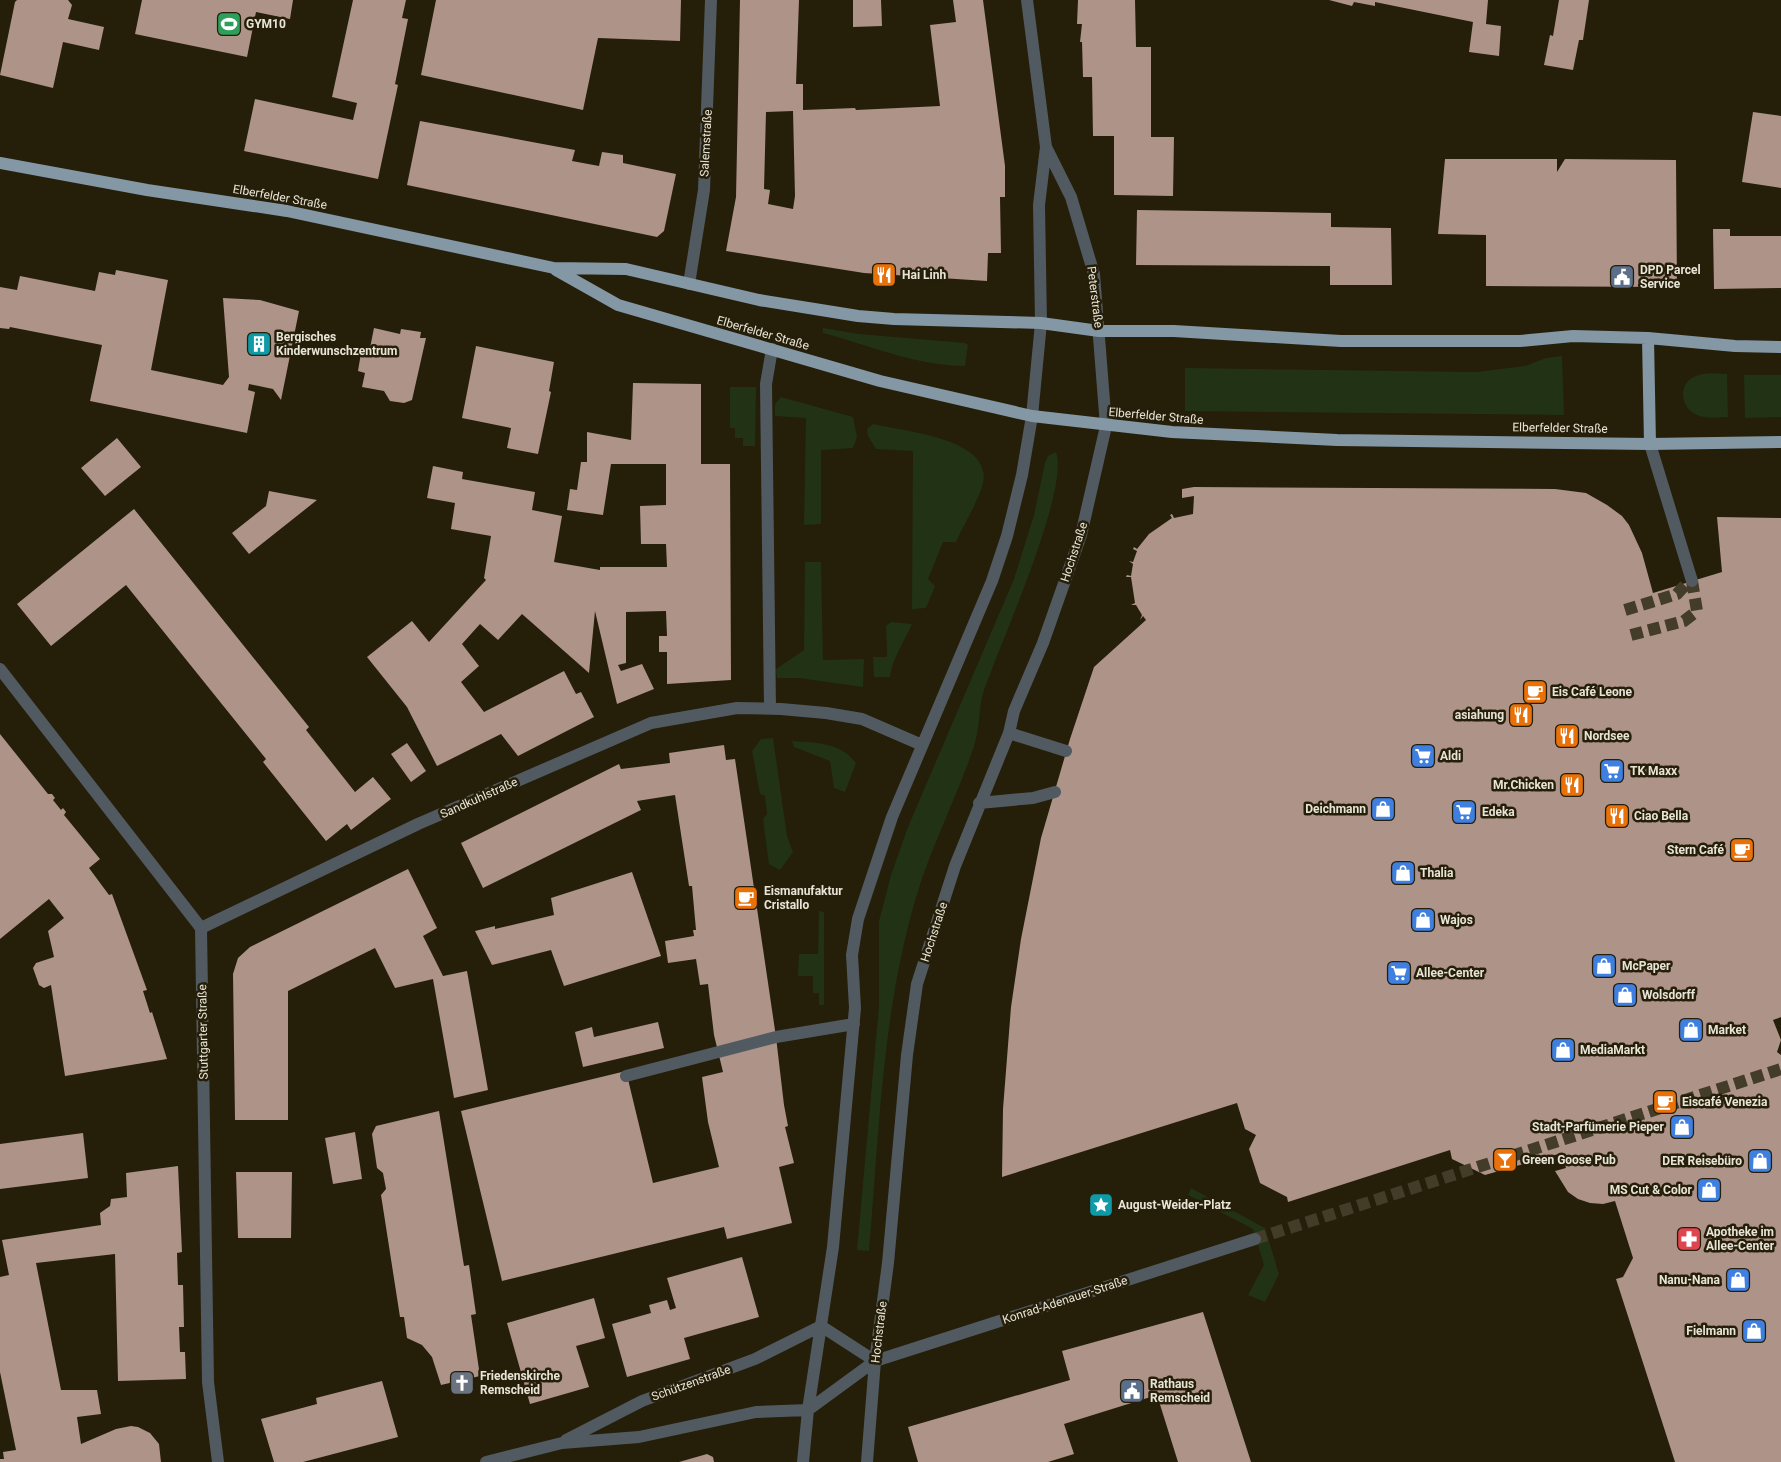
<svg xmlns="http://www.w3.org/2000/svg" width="1781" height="1462" font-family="Roboto,sans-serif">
<rect width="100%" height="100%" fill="#251e09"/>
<path fill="#223214" d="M823,328L859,334L965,343L968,345L965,366C917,366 868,345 823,333Z
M1562,356L1564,415L1185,411V368L1476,372L1525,366L1546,358Z
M1727,374L1728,417C1719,417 1705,419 1697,415C1680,408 1677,383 1696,376C1705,372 1718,374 1727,374Z
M1744,375H1781V417L1745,418Z
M730,387H756L755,446H743V438H735V428H730Z
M781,397L853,417L857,437L853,448L821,450V524L804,525L806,418L775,416V404Z
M873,424C902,431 993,438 983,483C979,500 963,526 956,542H943L928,579L935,586L926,608L912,609L913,451L876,449L868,436L867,429Z
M1056,452C1069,486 1010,622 995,661C991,673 985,685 982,697C979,713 979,730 974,746C957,798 930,848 915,901C882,1014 879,1135 869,1251L857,1250L879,1006V921L891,875L908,827L1014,579L1034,515L1045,463L1048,456Z
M805,562H821L823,660L864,659L863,687L799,678H777L776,669L804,650Z
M891,622L912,624C904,642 892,659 890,677H874L873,657H887L886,626Z
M773,738L787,836L793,852L780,870L769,864L763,819L767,814L765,796L760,794L752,751L761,739Z
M792,741C817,743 840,742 856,763L845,792L834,788L830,761L794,747Z
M819,911L824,912V1005H819V993H813V976H798L799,954H818Z
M1191,1188L1265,1228L1279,1274L1265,1302L1248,1295L1264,1265L1253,1229L1188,1195Z"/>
<path fill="#ae9389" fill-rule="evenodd" d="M17,0H68L72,5L68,19L104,27L99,50L63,42L53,88L0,75L15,2Z
M142,0H293L290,19L256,12L247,57L135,34Z
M353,0H406L402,18L408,19L395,84L398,85L378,179L244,151L255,99L353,120L357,103L332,97Z
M436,0H681L680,41L598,38L583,110L421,75Z
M740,0H799L796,84H803V110L855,108L856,110L940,106L930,25L956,22L953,0H983L1005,166V197H1000L1001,253H988L987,281L864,273L726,251L736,197ZM793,111L795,196L793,209L768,204L770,190L764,189L766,112Z
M853,0H881L882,26L853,27Z
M1078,0H1135L1136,47H1151V137H1174L1173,196L1114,195V136H1093L1092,77H1083L1082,42H1080L1082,24H1077Z
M1329,0H1488L1486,24L1501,26L1499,56L1469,52L1473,22L1375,2V6L1354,2L1352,6Z
M1559,0H1589L1583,40H1579L1573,70L1544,65L1550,35L1553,36Z
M1753,112L1781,116V188L1742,182Z
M420,121L575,150L572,161L599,166L602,152L623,155V163L676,174L664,231L657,237L407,185Z
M1445,159H1557V172L1565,159L1676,160L1677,287L1486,286V235L1438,234Z
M1137,210L1331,213V227L1391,228L1392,285H1330V266L1136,265Z
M1713,229H1730V236H1781V288L1714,289Z
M116,270L168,280L151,370L223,385L229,377L223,298L260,300L299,311L281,400L273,389L249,384L248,390L255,392L247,433L90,401L102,345L10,327L9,329L0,328V287L17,290L20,276L95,291L99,272L115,275Z
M374,328L400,334L401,329L421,332L420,338H426L412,400L404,403L390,401L384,391L362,387L365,373L358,371L362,347L370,348Z
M476,346L554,362L549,391L551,392L538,454L507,448L511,428L462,418Z
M633,383L701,384V464H730L731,680L667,684V652H659V636H667L666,611L626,612V663L618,665L621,671L642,664L654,689L617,704L595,611L589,673L522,614L498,640L480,624L462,644L479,666L461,682L484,712L564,671L576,694L581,692L594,717L518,756L501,734L437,766L407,707L367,657L412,621L429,642L486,580L484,578L491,536L451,529L455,503L427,498L433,466L463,472L462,479L535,492L532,510L562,516L554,562L600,570V567H667L666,544H641L640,506L666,505V464H611L603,515L567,510L570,489L577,490L581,462H587V432L631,440Z
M117,438L141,467L105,496L81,468Z
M1194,487L1555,489L1586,493L1607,505L1622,516L1629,525L1642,553L1653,593L1722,572L1717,517L1781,518V1017L1773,1020L1781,1040L1777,1052L1781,1055V1462H1675L1616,1279L1623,1277L1633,1258L1615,1201L1603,1204L1590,1203L1578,1199L1568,1192L1555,1171L1566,1168L1562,1153L1485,1175L1452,1159L1450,1150L1288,1202L1287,1197L1260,1183L1249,1149L1256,1135L1245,1129L1237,1103L1002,1177L1003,1109L1011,1007L1021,939L1041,838L1070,739L1094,667L1146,620L1143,616L1140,620L1142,615L1136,605H1131L1135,603L1131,577H1126L1127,575L1131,576L1133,564L1129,561L1133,562L1137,551L1133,549L1134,547L1137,549L1149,534L1172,518L1170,515L1172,514L1174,518L1193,514L1194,496L1182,498V489Z
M269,491L317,500L249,554L232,533L266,506Z
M134,509L309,727L306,730L355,792L373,777L391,799L351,830L347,824L326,841L263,762L266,759L126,585L51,646L17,604Z
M0,734L48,794H52L55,798L53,800L61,810L63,808L66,812L64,815L100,859L89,868L109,895L112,894L147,990L143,991L150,1013L152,1012L167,1059L65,1076L51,985L44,988L39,985L33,968L36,963L54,957L48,931L64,918L49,899L0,939Z
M407,743L426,771L411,782L391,754Z
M724,745L726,760L735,759L776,1037L784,1105L788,1126L785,1127L794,1163L779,1167L792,1223L727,1239L724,1227L502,1281L461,1111L626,1071L653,1183L719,1167L708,1122L702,1077L723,1072L714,1035L708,984L700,985L696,959L668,963L665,941L694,936L693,930H696L692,886H689L675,795L637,801L641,810L483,888L461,843L619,764L621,769L670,763L669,753Z
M408,869L437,928L423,936L443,976L467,971L488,1090L454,1098L433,979L395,988L375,948L288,991V1120H235L233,974L238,958L250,947Z
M632,872L661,956L564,986L551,950L492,965L475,931L495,926V929L554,915L551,898Z
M658,1022L664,1048L583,1067L575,1032L592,1027L594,1037Z
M439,1111L464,1266L469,1265L476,1314L471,1315L480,1376L441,1385L432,1357L422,1345L407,1338L404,1317H400L381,1195L386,1189L383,1173L377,1168L372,1134L376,1126Z
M355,1132L362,1179L333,1184L325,1138Z
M83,1133L88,1178L0,1189V1144Z
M178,1166L182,1252L177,1253L178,1285H183L184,1327H179L180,1352H185L186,1379L118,1381L115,1254L36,1263L61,1390H97L101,1414L77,1417L81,1444L116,1429L131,1426L138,1427L150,1433L159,1444L161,1462H0V1459H4L3,1452L16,1450L0,1372V1277L9,1275L2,1240L101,1225L100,1213L110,1206L111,1199L127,1197L126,1173Z
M236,1172H292L291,1238H238Z
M742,1257L759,1317L684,1338L690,1359L627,1377L612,1324L651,1313L649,1305L667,1300L670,1310L676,1308L667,1278Z
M594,1298L605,1338L576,1346L589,1387L530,1404L507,1323Z
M1203,1312L1251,1462H1178L1157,1395L1064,1424L1074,1454L1048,1462H918L908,1427L1070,1380L1062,1351Z
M382,1381L398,1437L303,1462H274L261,1419L317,1404L316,1398Z
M707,1454L713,1457L714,1462H679Z"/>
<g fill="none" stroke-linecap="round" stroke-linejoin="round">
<path stroke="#423c28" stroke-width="12" stroke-dasharray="12 6" stroke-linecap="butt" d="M1625,610L1677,594L1686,584
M1631,635L1684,621L1697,611L1692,581
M1255,1239L1781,1069"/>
<path stroke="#515a61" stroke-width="12" d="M689,284L704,190L711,0
M1650,444L1692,581
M0,669L201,928L208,1382L218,1462
M770,708L766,384L772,349
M1009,733L1066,751
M979,803L1033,798L1055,792
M201,928L418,824L651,723L737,708L781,709L826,713L862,719L922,745
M626,1076L776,1037L854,1024
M821,1326L875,1361
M808,1410L875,1361L1255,1239
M566,1440L642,1401L755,1359L821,1326
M486,1462L562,1443L639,1437L756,1412L808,1410
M803,1462L808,1410L833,1247L855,1008L852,955L858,919L892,817L992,581L1007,536L1022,475L1032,416L1041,323L1039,205L1046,147L1027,0
M867,1462L875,1361L888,1263L907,1055L917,984L955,866L1009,733L1014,711L1043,643L1081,535L1106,426L1094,274L1071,197L1046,147"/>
<path stroke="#8397a5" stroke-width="12" d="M0,163L147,190L287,211L554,268L626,269L759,300L858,316L894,319L1041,323L1099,331H1174L1341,341H1520L1573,336L1648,338L1735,346L1781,347
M556,270L618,305L880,381L1032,416L1172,432L1337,440L1650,444L1781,442
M1648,338L1650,444"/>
</g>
<defs>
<symbol id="stadium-square" viewBox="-11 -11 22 22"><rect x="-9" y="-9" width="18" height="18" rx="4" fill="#2e9e5b" stroke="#251e09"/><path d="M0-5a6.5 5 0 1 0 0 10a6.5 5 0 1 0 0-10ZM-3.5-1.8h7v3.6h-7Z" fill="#fff"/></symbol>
<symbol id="restaurant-square" viewBox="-11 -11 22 22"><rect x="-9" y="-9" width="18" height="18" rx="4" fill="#e8710a" stroke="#251e09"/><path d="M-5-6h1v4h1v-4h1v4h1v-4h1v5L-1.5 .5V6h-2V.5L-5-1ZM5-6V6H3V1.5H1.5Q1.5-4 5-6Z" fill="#fff"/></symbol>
<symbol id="civic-square" viewBox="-11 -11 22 22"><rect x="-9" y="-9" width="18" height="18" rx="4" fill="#5c6f8a" stroke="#251e09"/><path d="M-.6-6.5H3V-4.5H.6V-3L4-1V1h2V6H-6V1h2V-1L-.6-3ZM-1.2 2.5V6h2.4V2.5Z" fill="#fff"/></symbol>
<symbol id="building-square" viewBox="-11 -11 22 22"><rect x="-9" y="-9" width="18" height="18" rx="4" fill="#0f9aa8" stroke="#251e09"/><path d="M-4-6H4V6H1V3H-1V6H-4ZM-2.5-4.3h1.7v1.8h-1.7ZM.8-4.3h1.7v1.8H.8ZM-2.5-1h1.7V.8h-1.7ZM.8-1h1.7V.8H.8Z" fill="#fff"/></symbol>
<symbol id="cafe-square" viewBox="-11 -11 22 22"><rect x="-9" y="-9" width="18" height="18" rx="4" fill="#e8710a" stroke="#251e09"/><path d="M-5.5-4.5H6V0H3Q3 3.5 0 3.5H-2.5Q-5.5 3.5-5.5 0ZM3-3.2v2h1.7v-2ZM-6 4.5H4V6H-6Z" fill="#fff"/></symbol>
<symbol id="supermarket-square" viewBox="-11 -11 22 22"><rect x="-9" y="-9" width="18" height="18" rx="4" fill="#3f7fe0" stroke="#251e09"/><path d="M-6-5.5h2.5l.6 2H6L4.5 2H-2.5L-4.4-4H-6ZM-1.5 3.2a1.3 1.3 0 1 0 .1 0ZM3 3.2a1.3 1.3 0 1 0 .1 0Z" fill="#fff"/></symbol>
<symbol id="shop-square" viewBox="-11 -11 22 22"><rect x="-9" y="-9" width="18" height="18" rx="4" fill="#3f7fe0" stroke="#251e09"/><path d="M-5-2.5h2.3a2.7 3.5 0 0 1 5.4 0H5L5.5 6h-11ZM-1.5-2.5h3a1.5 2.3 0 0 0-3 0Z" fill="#fff"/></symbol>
<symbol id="bar-square" viewBox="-11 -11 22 22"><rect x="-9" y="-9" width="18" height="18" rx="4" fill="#e8710a" stroke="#251e09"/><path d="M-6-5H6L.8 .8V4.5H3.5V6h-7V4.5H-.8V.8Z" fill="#fff"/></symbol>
<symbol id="sight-square" viewBox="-11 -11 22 22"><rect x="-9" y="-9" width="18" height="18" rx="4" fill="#0f9aa8" stroke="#251e09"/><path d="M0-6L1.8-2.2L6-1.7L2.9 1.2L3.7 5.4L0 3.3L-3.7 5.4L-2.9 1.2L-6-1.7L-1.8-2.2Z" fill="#fff"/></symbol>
<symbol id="pharmacy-square" viewBox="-11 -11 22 22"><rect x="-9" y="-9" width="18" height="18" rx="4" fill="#e0444e" stroke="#251e09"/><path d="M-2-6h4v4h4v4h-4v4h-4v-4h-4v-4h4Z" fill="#fff"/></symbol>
<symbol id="church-square" viewBox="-11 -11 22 22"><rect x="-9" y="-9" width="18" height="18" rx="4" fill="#6b7280" stroke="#251e09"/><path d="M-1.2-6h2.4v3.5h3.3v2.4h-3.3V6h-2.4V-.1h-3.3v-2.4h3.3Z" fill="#fff"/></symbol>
</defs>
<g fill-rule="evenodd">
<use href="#stadium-square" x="215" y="10" width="28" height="28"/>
<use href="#restaurant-square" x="870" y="261" width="28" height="28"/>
<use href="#civic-square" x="1608" y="263" width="28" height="28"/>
<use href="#building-square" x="245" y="330" width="28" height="28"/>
<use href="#cafe-square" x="1521" y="678" width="28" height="28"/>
<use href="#restaurant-square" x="1507" y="701" width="28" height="28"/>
<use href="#restaurant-square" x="1553" y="722" width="28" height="28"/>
<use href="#supermarket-square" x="1409" y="742" width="28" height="28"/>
<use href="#supermarket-square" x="1598" y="757" width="28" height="28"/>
<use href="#restaurant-square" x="1558" y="771" width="28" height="28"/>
<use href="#shop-square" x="1369" y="795" width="28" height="28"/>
<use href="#supermarket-square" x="1450" y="798" width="28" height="28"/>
<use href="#restaurant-square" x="1603" y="802" width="28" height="28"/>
<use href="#cafe-square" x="1728" y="836" width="28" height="28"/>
<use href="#shop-square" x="1389" y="859" width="28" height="28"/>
<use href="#cafe-square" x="732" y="884" width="28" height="28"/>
<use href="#shop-square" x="1409" y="906" width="28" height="28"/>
<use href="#shop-square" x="1590" y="952" width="28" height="28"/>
<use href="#supermarket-square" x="1385" y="959" width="28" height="28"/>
<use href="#shop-square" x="1611" y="981" width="28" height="28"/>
<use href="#shop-square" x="1677" y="1016" width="28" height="28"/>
<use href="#shop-square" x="1549" y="1036" width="28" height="28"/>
<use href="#cafe-square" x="1651" y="1088" width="28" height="28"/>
<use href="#shop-square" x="1668" y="1113" width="28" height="28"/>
<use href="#bar-square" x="1491" y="1146" width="28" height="28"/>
<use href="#shop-square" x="1746" y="1147" width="28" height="28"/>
<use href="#shop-square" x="1695" y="1176" width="28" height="28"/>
<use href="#sight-square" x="1087" y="1191" width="28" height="28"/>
<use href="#pharmacy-square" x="1675" y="1225" width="28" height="28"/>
<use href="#shop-square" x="1724" y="1266" width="28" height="28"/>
<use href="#shop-square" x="1740" y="1317" width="28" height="28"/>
<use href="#church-square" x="448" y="1369" width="28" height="28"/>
<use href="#civic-square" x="1118" y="1377" width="28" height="28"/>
</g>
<g text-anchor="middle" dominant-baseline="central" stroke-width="5" stroke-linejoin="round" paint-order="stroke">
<g font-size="12" font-weight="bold" fill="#e8e4d7" stroke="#251e09" text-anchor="start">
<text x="246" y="24">GYM10</text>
<text x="1640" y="270">DPD Parcel<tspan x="1640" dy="14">Service</tspan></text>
<text x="902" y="275">Hai Linh</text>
<text x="276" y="337">Bergisches<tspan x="276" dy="14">Kinderwunschzentrum</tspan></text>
<text x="1552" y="692">Eis Café Leone</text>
<text x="1504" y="715" text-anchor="end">asiahung</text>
<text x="1584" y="736">Nordsee</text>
<text x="1440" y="756">Aldi</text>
<text x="1630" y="771">TK Maxx</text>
<text x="1554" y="785" text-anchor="end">Mr.Chicken</text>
<text x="1366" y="809" text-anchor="end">Deichmann</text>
<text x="1482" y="812">Edeka</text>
<text x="1634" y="816">Ciao Bella</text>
<text x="1724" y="850" text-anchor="end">Stern Café</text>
<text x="1420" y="873">Thalia</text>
<text x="764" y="891">Eismanufaktur<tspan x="764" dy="14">Cristallo</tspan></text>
<text x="1440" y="920">Wajos</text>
<text x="1622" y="966">McPaper</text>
<text x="1416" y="973">Allee-Center</text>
<text x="1642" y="995">Wolsdorff</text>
<text x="1708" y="1030">Market</text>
<text x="1580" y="1050">MediaMarkt</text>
<text x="1682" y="1102">Eiscafé Venezia</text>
<text x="1664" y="1127" text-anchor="end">Stadt-Parfümerie Pieper</text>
<text x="1522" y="1160">Green Goose Pub</text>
<text x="1742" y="1161" text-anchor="end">DER Reisebüro</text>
<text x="1692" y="1190" text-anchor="end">MS Cut &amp; Color</text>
<text x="1118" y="1205">August-Weider-Platz</text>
<text x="1706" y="1232">Apotheke im<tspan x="1706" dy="14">Allee-Center</tspan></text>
<text x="1720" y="1280" text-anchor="end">Nanu-Nana</text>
<text x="1736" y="1331" text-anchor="end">Fielmann</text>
<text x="480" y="1376">Friedenskirche<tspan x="480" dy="14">Remscheid</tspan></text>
<text x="1150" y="1384">Rathaus<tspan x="1150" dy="14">Remscheid</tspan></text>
</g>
<g font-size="12" fill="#e8e4d7" stroke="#251e09">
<text transform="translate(706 143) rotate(-87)">Salemstraße</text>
<text transform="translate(280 197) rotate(10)">Elberfelder Straße</text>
<text transform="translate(1095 297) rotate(83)">Peterstraße</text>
<text transform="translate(763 333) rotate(16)">Elberfelder Straße</text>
<text transform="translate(1156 416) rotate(5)">Elberfelder Straße</text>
<text transform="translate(1560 428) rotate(1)">Elberfelder Straße</text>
<text transform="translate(1074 552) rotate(-72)">Hochstraße</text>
<text transform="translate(479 798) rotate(-24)">Sandkuhlstraße</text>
<text transform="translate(934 932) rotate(-72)">Hochstraße</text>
<text transform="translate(203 1032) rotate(-91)">Stuttgarter Straße</text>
<text transform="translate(1065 1300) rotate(-18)">Konrad-Adenauer-Straße</text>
<text transform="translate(879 1332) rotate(-83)">Hochstraße</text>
<text transform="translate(691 1383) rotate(-20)">Schützenstraße</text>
</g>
</g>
</svg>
